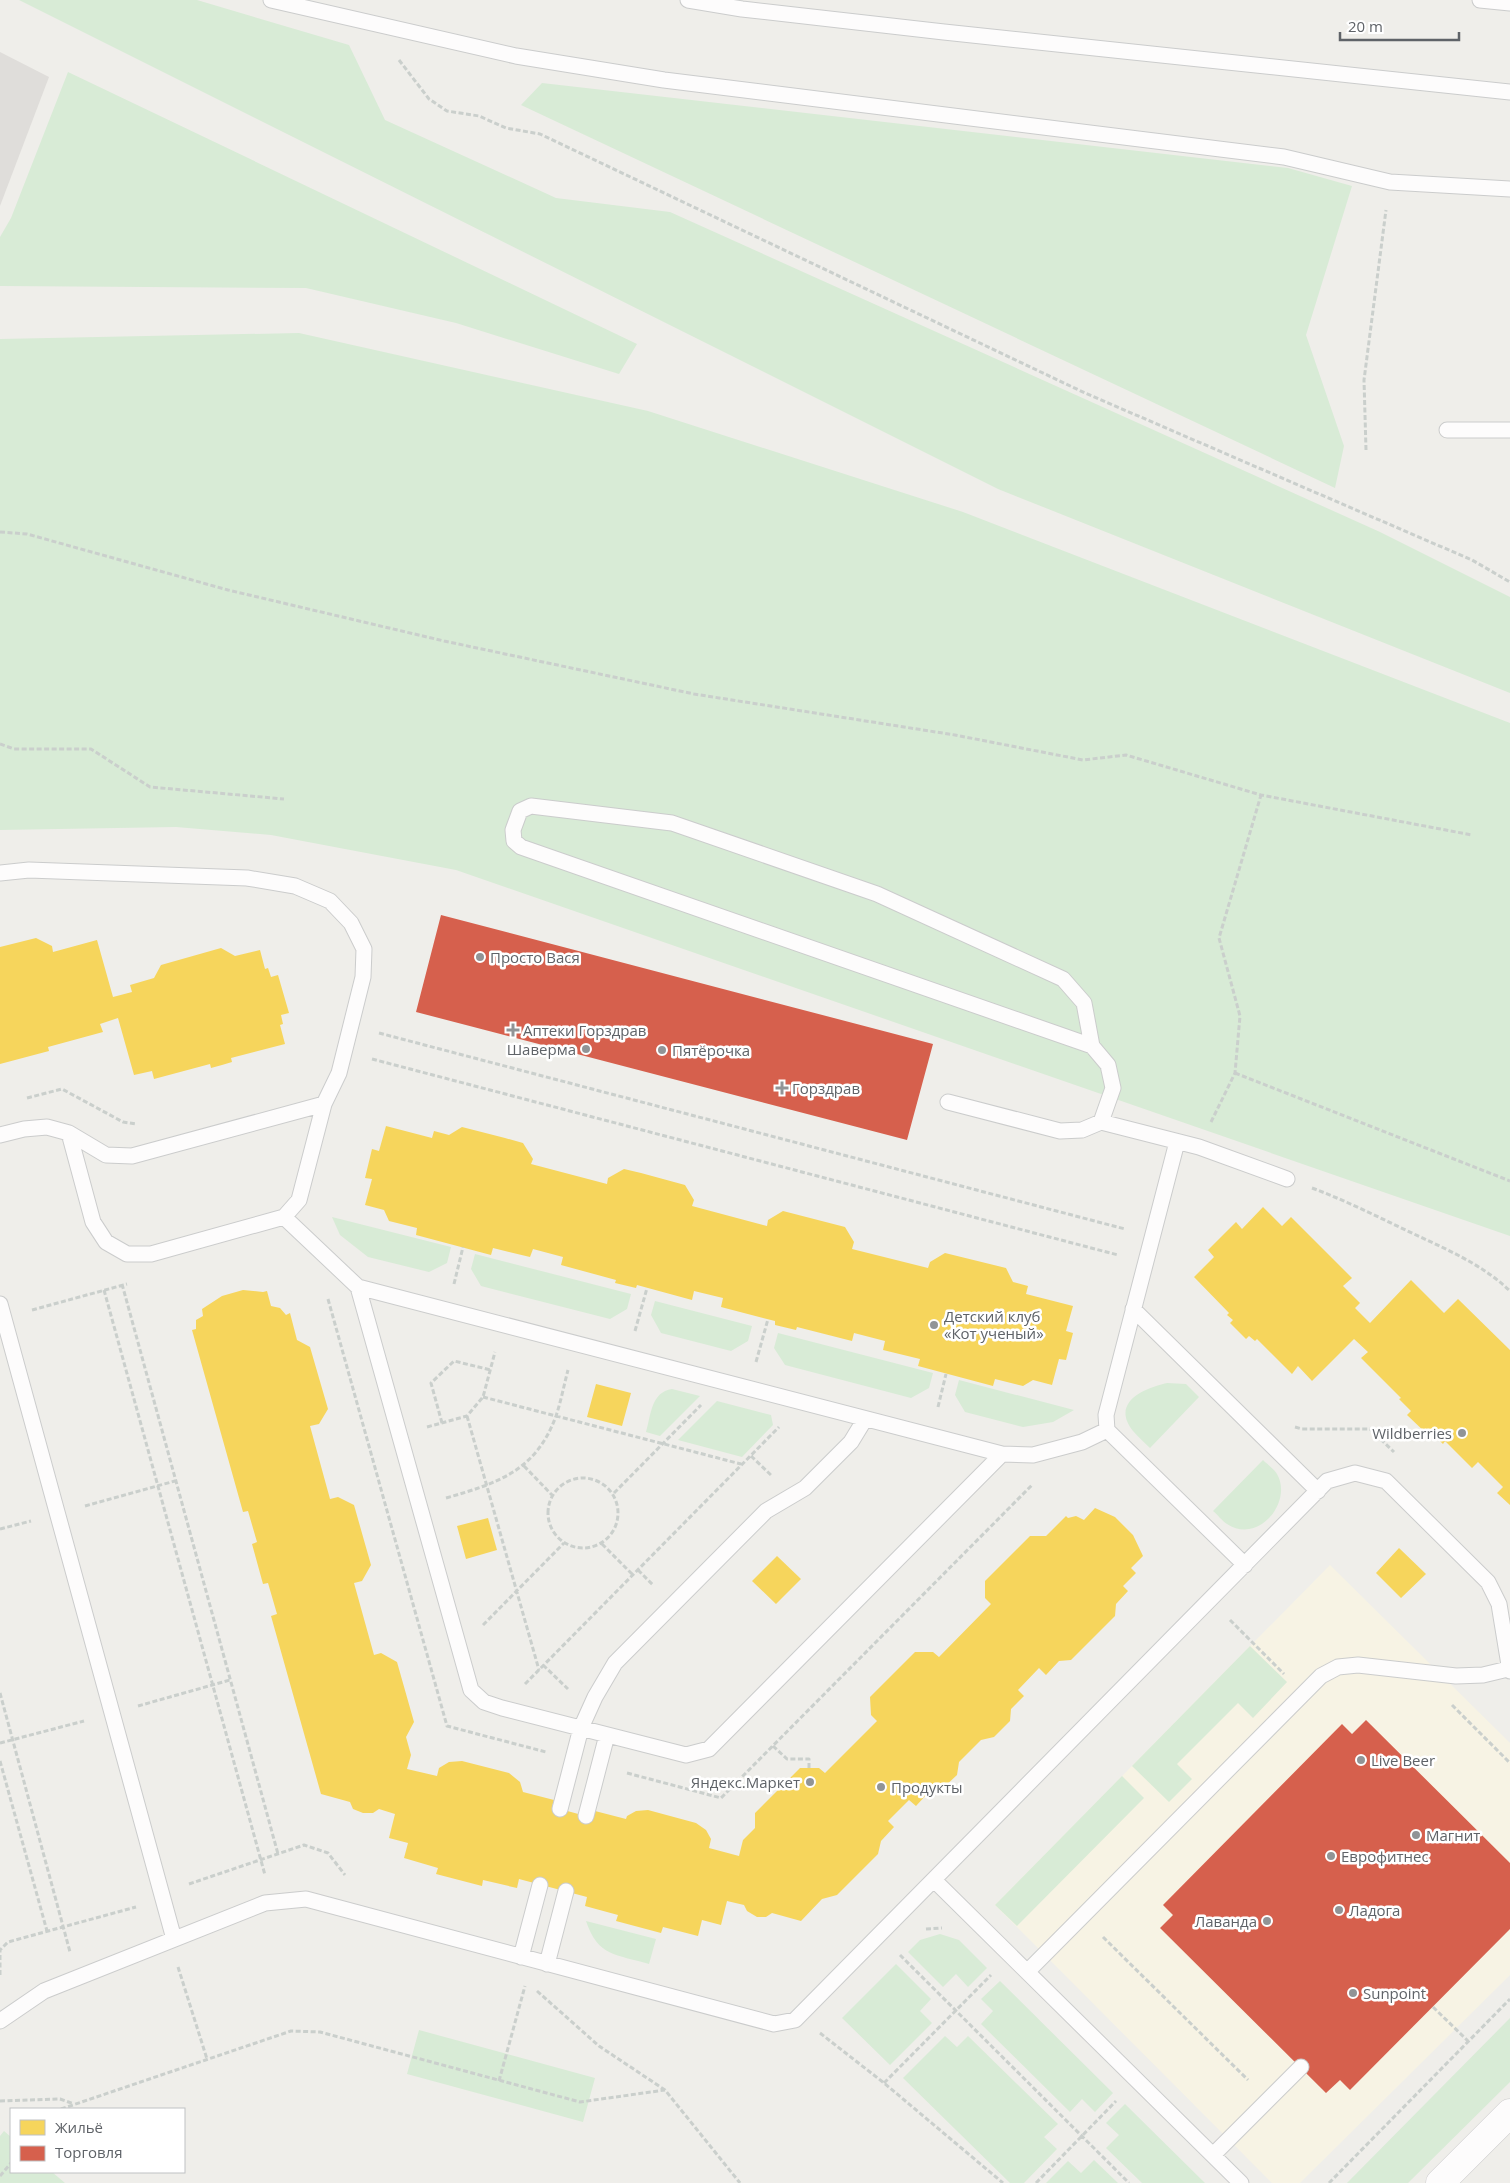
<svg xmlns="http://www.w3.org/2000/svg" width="1510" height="2183" font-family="'Open Sans',sans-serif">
<rect width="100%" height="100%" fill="#efeeea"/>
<path fill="#f7f3e4" d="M1330,1565L1510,1743V1975L1300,2183H1272L995,1905Z"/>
<path fill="#dfddda" d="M0,52L49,77L0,206Z"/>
<path fill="#d8ebd6" d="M19,0H197L349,45L385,120L556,198L670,212L1380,532L1510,597V693L998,489Z
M68,72L637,344L619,374L456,323L306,288L0,286V237L11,218Z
M542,83L1288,168L1352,186L1306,335L1344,446L1335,488L521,105Z
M299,333L648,411L963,512L1510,723V1236L456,870L271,835L176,827L0,830V339Z
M332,1217L451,1247L447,1263L429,1272L368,1257L340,1235Z
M475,1254L631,1294L627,1309L610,1319L481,1286L471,1269Z
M655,1301L752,1326L748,1341L731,1351L661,1333L651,1315Z
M778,1333L933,1373L929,1388L911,1398L785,1365L774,1348Z
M959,1380L1074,1410L1053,1422L1023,1427L965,1412L955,1395Z
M1167,1383L1186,1384L1199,1397L1150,1448C1144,1442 1138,1437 1133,1431C1110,1402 1145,1388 1167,1383Z
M672,1389L700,1396L660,1436L646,1432C651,1415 651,1392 672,1389Z
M717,1401L771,1415L773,1425L742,1457L678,1440Z
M1263,1460C1267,1464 1274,1469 1277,1474C1293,1501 1259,1545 1227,1524C1222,1521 1218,1515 1213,1511Z
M1250,1646L1287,1682L1253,1718L1238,1703L1177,1764L1192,1779L1169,1802L1132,1766Z
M1122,1776L1144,1798L1017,1926L995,1905Z
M586,1921L656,1939L649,1964C616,1954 598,1957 586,1921Z
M940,1934L959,1940L987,1968L968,1987L956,1974L943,1987L908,1952L920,1940Z
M896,1964L931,1999L920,2011L932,2023L890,2065L842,2018Z
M1000,1981L1113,2093L1095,2112L1082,2099L1070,2112L981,2024L993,2011L981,1999Z
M1510,2018V2082L1408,2183H1347Z
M419,2030L595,2078L583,2122L407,2074Z
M945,2036L957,2047L968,2036L1058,2124L1044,2137L1057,2149L1024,2183H1010L903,2078Z
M1125,2104L1205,2183H1142L1106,2148L1119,2135L1106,2123Z
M4,2131L11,2137V2172H52L65,2183H0V2136Z
M1094,2160L1118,2183H1046L1068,2161L1081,2173Z"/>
<path fill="#f6d55c" d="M36,938L52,946L53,952L97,940L113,997L132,992L130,985L154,978L161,965L221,948L235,956L260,950L265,969L268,968L271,977L278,975L289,1013L281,1015L283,1024L280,1025L285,1044L231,1058L232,1062L222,1065L211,1068L210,1064L154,1079L152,1071L134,1075L118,1018L100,1024L103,1032L48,1047L49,1051L0,1064V947Z
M386,1126L432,1138L434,1131L449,1135L462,1127L505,1138L523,1143L533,1159L531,1164L607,1184L608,1178L624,1169L641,1173L685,1185L694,1200L692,1206L767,1226L768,1220L783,1211L845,1227L854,1242L852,1249L928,1268L930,1262L945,1253L1006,1268L1013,1282L1028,1286L1026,1294L1073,1306L1066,1331L1073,1333L1066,1360L1059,1359L1052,1385L1033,1380L1023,1386L995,1379L993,1386L918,1366L920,1359L883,1350L885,1341L854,1333L852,1341L797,1327L796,1330L775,1325V1321L721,1307L723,1298L694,1291L692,1300L637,1285L636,1288L615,1283L616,1280L561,1265L563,1257L533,1249L530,1257L493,1248L491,1255L416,1235L417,1228L389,1221L384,1210L365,1205L372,1179L365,1178L372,1149L379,1151Z
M1263,1207L1282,1226L1291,1217L1352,1278L1343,1286L1360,1303L1355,1308L1370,1323L1411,1280L1444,1313L1458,1299L1510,1350V1505L1497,1493L1503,1487L1478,1462L1472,1468L1445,1441L1443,1444L1432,1433L1429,1436L1407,1415L1411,1411L1399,1399L1401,1398L1361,1358L1368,1352L1354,1339L1312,1381L1298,1366L1292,1374L1257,1339L1255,1341L1249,1336L1246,1339L1230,1323L1233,1320L1227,1315L1229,1313L1194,1277L1214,1257L1208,1250L1236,1222L1242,1229Z
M243,1290L263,1292L267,1291L271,1306L280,1308L286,1315L290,1313L297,1340L310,1347L328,1409L319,1424L310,1426L330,1499L338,1497L354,1505L371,1565L362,1581L354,1583L374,1655L381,1653L397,1662L414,1722L406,1737L411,1755L407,1769L437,1776L439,1768L449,1762L462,1761L509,1773L520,1782L523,1792L554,1800L552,1807L560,1809L593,1818L595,1811L626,1819L627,1816L636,1811L648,1810L696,1823L706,1830L711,1839L709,1848L739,1856L743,1840L755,1828V1813L800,1768H819L825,1773L877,1721L871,1715L870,1697L915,1652H933L939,1657L991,1604L985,1598V1581L1030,1536H1046L1066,1516L1068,1518L1076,1516L1084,1520L1095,1508L1115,1517L1133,1535L1143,1556L1131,1568L1136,1573L1123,1586L1128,1591L1116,1604L1115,1616L1071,1660L1059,1661L1046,1675L1039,1668L1018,1690L1024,1696L1011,1709L1010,1721L994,1737L981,1740L959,1762L957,1775L941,1790L928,1793L916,1806L909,1800L888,1821L894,1827L881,1841L878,1854L837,1895L822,1899L801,1921L772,1913L766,1917H757L747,1911L744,1905L727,1901L721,1925L702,1920L698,1936L663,1927L661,1933L616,1921L618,1915L585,1906L587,1897L519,1879L517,1888L483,1880L482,1886L436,1874L438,1868L404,1858L408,1843L389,1838L395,1814L379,1809L373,1813H363L353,1809L350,1802L321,1794L271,1616L277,1614L268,1583L263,1584L252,1544L257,1542L248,1511L243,1512L192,1330L196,1329V1320L203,1316L202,1309L222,1296Z
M596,1384L631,1393L622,1426L587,1417Z
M488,1518L497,1550L466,1559L457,1526Z
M1399,1548L1426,1574L1401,1598L1376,1573Z
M777,1556L801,1579L776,1604L752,1581Z"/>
<path fill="#d6604d" d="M441,915L933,1044L907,1140L416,1012Z
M1366,1720L1510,1863V1929L1350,2090L1340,2080L1326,2093L1160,1928L1173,1915L1163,1905L1342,1724L1352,1734Z"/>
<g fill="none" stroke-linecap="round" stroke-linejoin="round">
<defs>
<path id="lane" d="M271,0L516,56L664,80L1284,157L1390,182L1510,189
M688,0L742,9L944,32L1510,92
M1480,0L1510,3
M1447,430H1510
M0,873L29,870L247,878L295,886L330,901L351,923L364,949L363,977L339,1073L324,1104L299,1200L284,1217L151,1254H127L106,1242L93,1222L69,1133
M1092,1046L1084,1003L1063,979L877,894L672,823L531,806L520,811L513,830L514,841L521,847L1092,1046L1108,1065L1113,1088L1101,1122
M948,1102L1060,1131L1082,1130L1101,1122L1199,1147L1287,1179
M0,1135L24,1129L47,1127L69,1133L106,1155L132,1156L324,1104
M1177,1142L1106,1415L1107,1430L1245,1565
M284,1217L358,1287L1002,1454L1033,1455L1082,1442L1107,1430
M358,1287L471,1690L484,1702L502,1708L686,1755L709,1749L1002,1454
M0,1304L174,1939
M1133,1309L1318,1491
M560,1809L581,1728L595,1697L615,1663L766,1511L805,1488L851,1442L865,1419
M586,1816L607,1735
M934,1880L1241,2183
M521,1957L540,1885
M547,1964L566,1891
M1027,1972L1321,1676L1338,1667L1358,1665L1456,1676L1483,1675L1508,1669
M0,2021L44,1991L265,1903L306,1899L774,2024L795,2020L1327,1481L1355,1473L1386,1481L1488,1582L1499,1604L1510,1671
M1213,2155L1301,2067"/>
<path id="secondary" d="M1440,2183L1510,2113"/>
</defs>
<use href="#lane" stroke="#cbcccc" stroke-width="17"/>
<use href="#secondary" stroke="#cacacb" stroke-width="29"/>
<path stroke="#cacfcc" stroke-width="3" stroke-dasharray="5 2.5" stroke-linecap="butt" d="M399,60L429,99L447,111L479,116L506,128L540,134L1085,393L1472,560L1510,582
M1366,450L1364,380L1386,210
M0,532L27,534L228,590L444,641L694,694L955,735L1083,760L1126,755L1261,795L1472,835
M0,744L14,749H91L150,787L284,799
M379,1033L1125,1229
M372,1059L1118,1255
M1235,1073L1510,1181
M27,1098L62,1089L123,1122L136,1124
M1211,1122L1235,1073L1240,1016L1219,938L1261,795
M1312,1188C1347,1201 1380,1218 1414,1234C1448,1250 1483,1265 1510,1291
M122,1284L278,1854
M454,1284L463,1247
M104,1290L265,1875
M328,1299L447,1726L546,1752
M32,1310L127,1284
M635,1331L647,1288
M756,1362L768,1319
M483,1397L741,1464
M938,1407L946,1374
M467,1416L539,1670
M442,1423L431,1383L454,1361L491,1370
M427,1427L467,1416L483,1397L495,1352
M1295,1427L1302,1429H1370L1394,1452
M751,1456L772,1476
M524,1466L552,1495
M548 1513a35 35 0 1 1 70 0a35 35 0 1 1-70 0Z
M614,1493L701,1405
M446,1498C498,1483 536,1471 556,1416C561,1401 564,1385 568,1370
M85,1506L175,1481
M0,1529L31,1521
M602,1544L633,1575
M638,1570L653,1585
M1230,1620L1284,1674
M483,1625L564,1543
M543,1665L568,1689
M525,1684L779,1427
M0,1693L70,1952
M1452,1705L1510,1763
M138,1706L230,1680
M0,1743L84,1721
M773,1746L787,1759H809V1768
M0,1761L47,1931
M627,1773L721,1798L1033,1484
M189,1884L304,1845L328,1853L345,1875
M926,1929L942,1928
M1103,1937L1248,2080
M900,1955L1129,2183
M178,1967L207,2059
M0,1975V1950L8,1942L136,1907
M537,1991L599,2046L665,2090L740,2183
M1433,2007L1468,2041
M820,2033L884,2083L1003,2183
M499,2081L525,1986
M884,2083L991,1975
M0,2101L60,2099L74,2104
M61,2109L291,2031L320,2032L580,2102L665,2090
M0,2176L11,2163
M1036,2183L1116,2101
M1329,2183L1510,1999"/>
<use href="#lane" stroke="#fdfcfc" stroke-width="15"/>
<use href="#secondary" stroke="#fdfcfc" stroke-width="28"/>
</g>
<g fill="#919496" stroke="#fff" stroke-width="2">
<circle cx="480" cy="957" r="5"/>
<path d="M510.5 1022.5h5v5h5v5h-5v5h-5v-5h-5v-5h5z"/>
<circle cx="586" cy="1049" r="5"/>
<circle cx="662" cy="1050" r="5"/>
<path d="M779.5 1080.5h5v5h5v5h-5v5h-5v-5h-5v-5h5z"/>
<circle cx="934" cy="1325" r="5"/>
<circle cx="1462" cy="1433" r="5"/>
<circle cx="1361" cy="1760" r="5"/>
<circle cx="810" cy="1782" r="5"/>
<circle cx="881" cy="1787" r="5"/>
<circle cx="1416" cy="1835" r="5"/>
<circle cx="1331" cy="1856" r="5"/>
<circle cx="1339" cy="1910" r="5"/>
<circle cx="1267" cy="1921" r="5"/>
<circle cx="1353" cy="1993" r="5"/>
</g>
<g text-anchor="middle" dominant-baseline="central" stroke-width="5" stroke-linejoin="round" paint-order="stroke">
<g font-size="15" fill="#5f6368" stroke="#fff" text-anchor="start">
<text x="490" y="957">Просто Вася</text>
<text x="523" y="1030">Аптеки Горздрав</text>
<text x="576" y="1049" text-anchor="end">Шаверма</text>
<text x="672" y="1050">Пятёрочка</text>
<text x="792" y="1088">Горздрав</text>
<text x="944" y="1316">Детский клуб<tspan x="944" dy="17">«Кот ученый»</tspan></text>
<text x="1452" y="1433" text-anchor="end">Wildberries</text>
<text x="1371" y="1760">Live Beer</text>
<text x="800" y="1782" text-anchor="end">Яндекс.Маркет</text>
<text x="891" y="1787">Продукты</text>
<text x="1426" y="1835">Магнит</text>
<text x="1341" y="1856">Еврофитнес</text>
<text x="1349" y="1910">Ладога</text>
<text x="1257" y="1921" text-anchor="end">Лаванда</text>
<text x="1363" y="1993">Sunpoint</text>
</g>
</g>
<rect x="10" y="2108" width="175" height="65" fill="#ffffff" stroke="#bfc1c3"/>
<rect x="20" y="2120" width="25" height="15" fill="#f6d55c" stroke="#bfc1c3"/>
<text x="55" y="2133" font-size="15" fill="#5f6368">Жильё</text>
<rect x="20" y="2146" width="25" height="15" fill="#d6604d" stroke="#bfc1c3"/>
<text x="55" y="2158" font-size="15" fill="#5f6368">Торговля</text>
<path d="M1340 32v8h119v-8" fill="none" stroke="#5f6368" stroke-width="2.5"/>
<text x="1348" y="32" font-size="15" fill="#5f6368" stroke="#ffffff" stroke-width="4" paint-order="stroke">20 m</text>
</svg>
